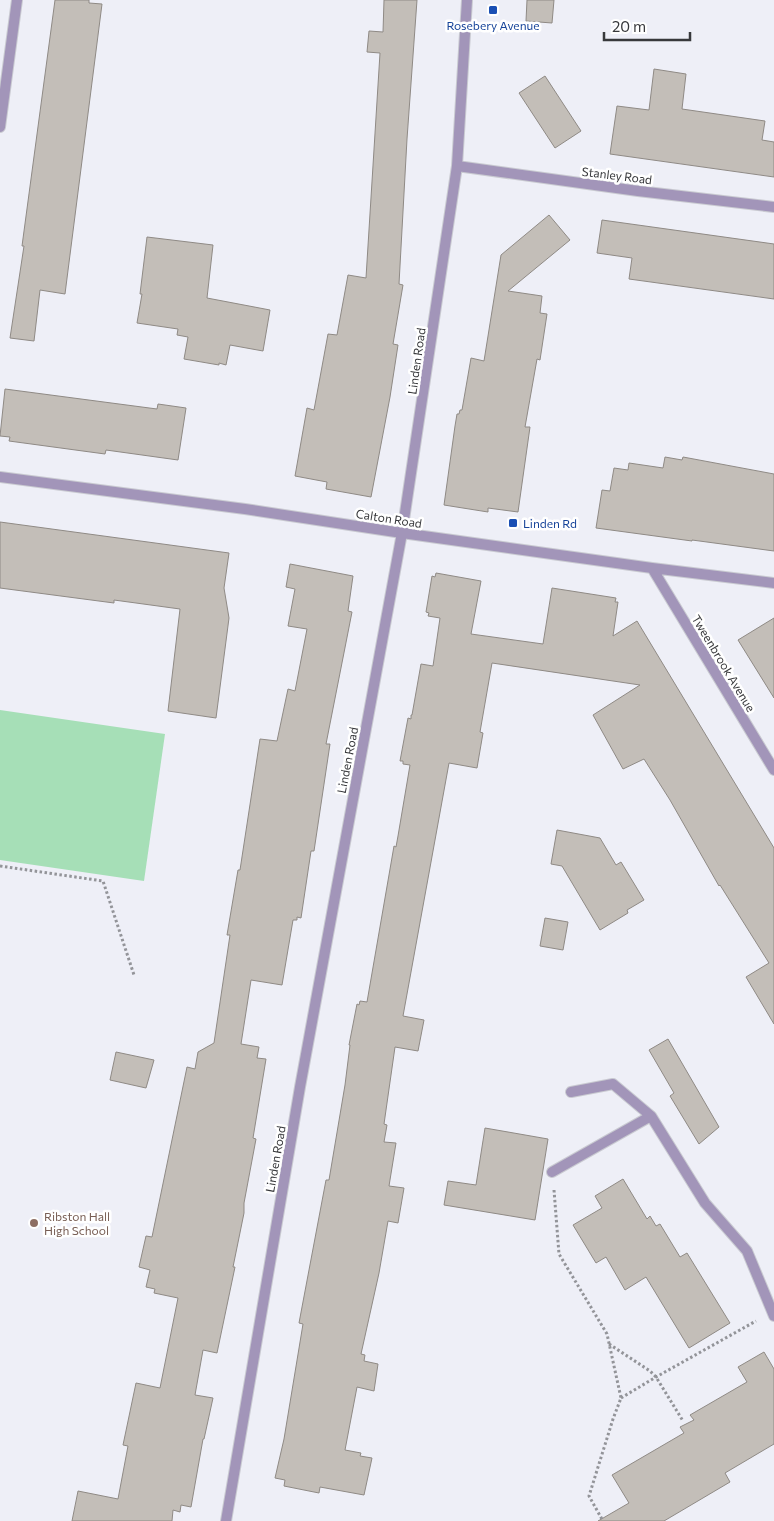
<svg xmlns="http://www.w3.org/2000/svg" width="774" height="1521" font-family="Commissioner,sans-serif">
<rect width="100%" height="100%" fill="#eeeff7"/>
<path fill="#a6dfb7" d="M0,710L165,734L144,881L0,860Z"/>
<path fill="#c3beb8" stroke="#8f8a85" d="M55,0H89V3L102,4L65,294L40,290L34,341L10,338L24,246H22Z
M384,0H417L407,139L399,284L403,285L393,344L398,345L390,397L371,497L326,489L327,482L295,476L307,408L314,410L328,334L337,335L348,275L366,278L380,53L367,52L369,31L383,32Z
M527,0H554L552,23L526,21Z
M654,69L686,74L682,109L765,121L762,140L774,142V177L610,154L617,106L649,110Z
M545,76L581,131L555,148L519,93Z
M549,215L570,240L508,291L542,296L540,313L547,314L540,360L537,359L525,427H530L518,512L488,508V512L444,505L455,426L457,414H459L460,410H462L471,358L484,361L501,255Z
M602,220L774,244V299L629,279L632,258L597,253Z
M147,237L213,245L207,298L270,310L263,351L230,345L226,365L219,363V365L184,359L188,337L177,335L178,329L137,323L142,294H140Z
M5,389L157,409L158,404L186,408L178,460L106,450L105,454L9,441L10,437L0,436Z
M665,457L682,460L683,457L774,474V551L692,540V541L596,528L602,490L610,491L614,468L628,470L629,463L663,468Z
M0,522L229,553L224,588L229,618L216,718L168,711L180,609L114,600V603L0,588Z
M290,564L353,576L348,611L352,612L326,744H330L314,851H311L301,918L297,917V920H293L282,985L251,980L241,1044L259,1047L257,1058L266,1059L253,1138L256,1139L244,1203V1213L233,1267H235L217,1353L203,1350L195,1395L213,1398L204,1439H203L191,1507L181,1505L180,1512L173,1510L172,1521H72L78,1491L118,1499L128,1446L123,1445L136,1383L160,1388L178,1298L154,1293L155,1289L146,1287L150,1270L139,1267L146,1236L152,1237L187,1067L195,1069L198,1052L214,1043L230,935H227L238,870H240L260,739L277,741L288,689L295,691L307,629L288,626L295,589L286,587Z
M436,573L481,581L471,634L543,644L552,588L616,598L615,602H618L613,636L637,621L774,848V1024L746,977L769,963L720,885L719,886L670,800L644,759L623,769L593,715L640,685L492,663L480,732L483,733L477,768L449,763L403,1016L424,1020L418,1051L395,1047L384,1124L387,1125L384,1142L396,1143L389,1186L404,1188L398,1223L388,1221L379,1273L361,1354L365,1355L364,1361L378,1364L374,1391L357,1387L345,1450L361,1453L360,1456L372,1458L364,1495L320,1487L319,1493L284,1486L285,1480L275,1478L284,1439L303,1324L299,1323L326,1180H329L345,1085L350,1045H349L357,1004L359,1005L360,1001L367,1002L394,846L396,847L398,836L410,765L403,764V761H400L408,718L411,719V715H412L421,664L433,666L440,618L428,616L429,613L426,612L432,576L435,577Z
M774,618V698L738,640Z
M557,830L600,838L616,865L621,862L644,900L627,910L628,913L600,930L562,866L551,864Z
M545,918L568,922L563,950L540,946Z
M668,1039L719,1127L699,1144L670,1096L674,1093L649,1050Z
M116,1052L154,1060L146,1088L110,1080Z
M485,1128L548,1139L535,1220L444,1205L448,1181L476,1185Z
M623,1179L647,1219L650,1216L656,1226L660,1224L680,1257L687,1253L730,1323L689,1348L646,1277L625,1290L606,1257L596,1263L573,1225L602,1208L595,1196Z
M764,1352L774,1369V1444L725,1473L730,1482L664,1521H598L629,1503L612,1475L684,1433L680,1427L694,1420L690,1415L747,1382L738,1367Z"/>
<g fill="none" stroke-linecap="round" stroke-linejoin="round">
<defs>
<path id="service" d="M571,1092L613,1084L651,1116L705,1203L747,1251L774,1316
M552,1172L651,1116"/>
<path id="minor" d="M0,127L17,0
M457,166L638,191L774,207
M0,477L245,509L402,533L652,568L774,583
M652,568L774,770
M226,1521L300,1087L402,533L457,166L467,0"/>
</defs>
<use href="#service" stroke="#c9cad1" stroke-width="12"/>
<use href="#minor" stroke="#c9cad1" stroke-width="12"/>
<path stroke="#939499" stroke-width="3" stroke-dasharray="2.5 2.5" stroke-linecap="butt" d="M0,866L103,881L134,975
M554,1190L559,1254L607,1334L621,1398L613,1419L589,1496L603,1521
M609,1344L650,1371L656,1377L683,1421
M621,1398L656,1377L756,1321"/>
<use href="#service" stroke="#a295b9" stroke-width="10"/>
<use href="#minor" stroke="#a295b9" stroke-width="10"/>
</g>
<g fill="#1a4fb4" stroke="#fff" stroke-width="2">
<rect x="488" y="5" width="10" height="10" rx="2.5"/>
<rect x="508" y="518" width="10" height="10" rx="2.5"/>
</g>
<circle fill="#8d6e63" stroke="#fff" stroke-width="2" cx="34" cy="1223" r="5"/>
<g text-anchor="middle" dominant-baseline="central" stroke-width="5" stroke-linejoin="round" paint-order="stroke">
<g font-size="12" fill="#164399" stroke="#fff">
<text x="493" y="25">Rosebery Avenue</text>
<text x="523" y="523" text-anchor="start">Linden Rd</text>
</g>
<g font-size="12" fill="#37383b" stroke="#fff">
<text transform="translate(617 175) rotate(7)">Stanley Road</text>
<text transform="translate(416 361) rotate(-82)">Linden Road</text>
<text transform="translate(389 518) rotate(9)">Calton Road</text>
<text transform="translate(724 663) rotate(59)">Tweenbrook Avenue</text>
<text transform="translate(347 760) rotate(-79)">Linden Road</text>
<text transform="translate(275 1159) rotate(-80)">Linden Road</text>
</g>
<g font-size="12" fill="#785e54" stroke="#fff" text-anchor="start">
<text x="44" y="1216">Ribston Hall<tspan x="44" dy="14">High School</tspan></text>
</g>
</g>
<path d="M604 32v8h86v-8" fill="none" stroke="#37383b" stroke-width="2.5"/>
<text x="612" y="32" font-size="15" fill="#37383b" stroke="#ffffff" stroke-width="4" paint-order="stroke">20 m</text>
</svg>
